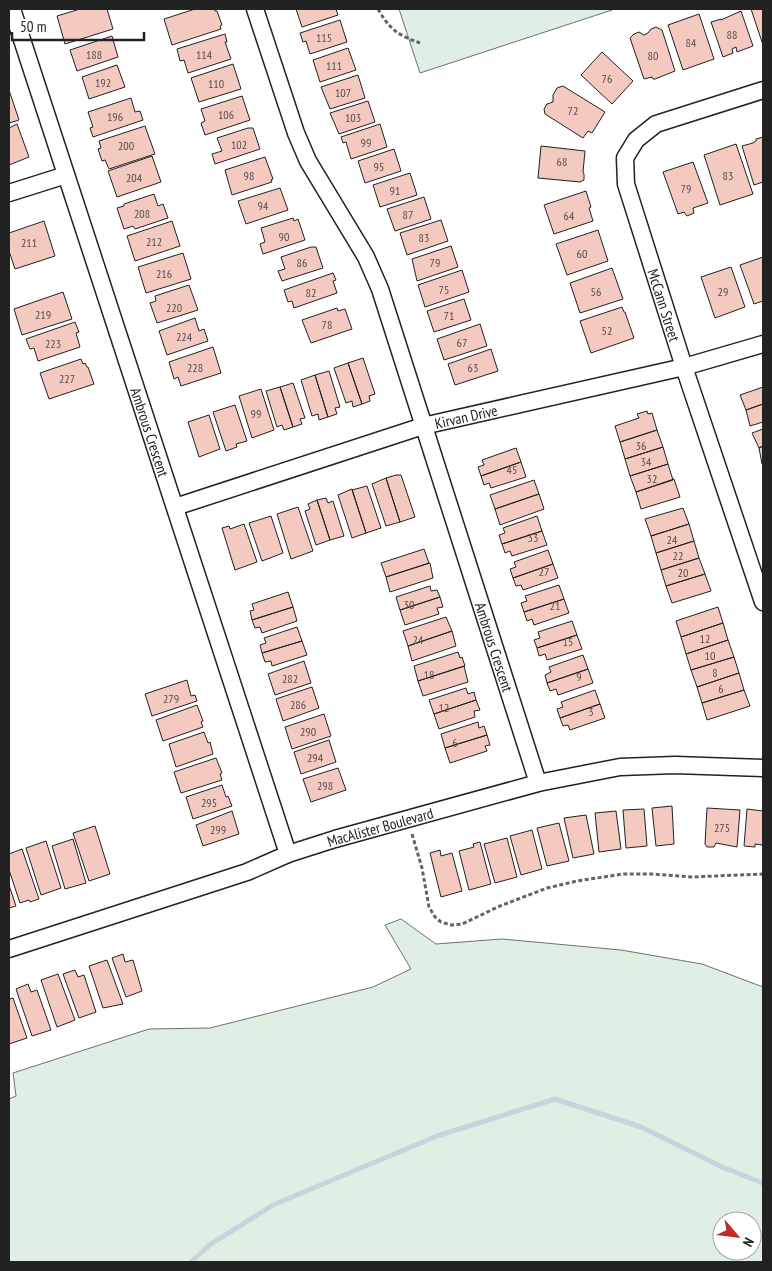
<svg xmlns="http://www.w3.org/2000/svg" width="772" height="1271" font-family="'PT Sans Narrow',sans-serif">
<rect width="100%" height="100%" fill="#fff"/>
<path fill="#e0efe3" stroke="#6f6f6f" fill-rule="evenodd" d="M399,9H615L420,73Z
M401,919L436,944L502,939L621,950L702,964L763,987V1262H9V1099L16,1096L13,1073L149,1029L210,1028L373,987L411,969L385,925ZM722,1221H752V1251H722Z"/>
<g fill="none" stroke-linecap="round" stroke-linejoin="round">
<path stroke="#c7d3dd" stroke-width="5" d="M191,1262L211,1244L273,1205L437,1136L555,1099L641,1127L722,1167L763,1183"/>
</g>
<path fill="#f3c9c0" stroke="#222" d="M80,9H107L113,29L65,44L57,16Z
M195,9H214L215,11H217L222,25L220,26L221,29L172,45L164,19Z
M296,9H336L338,15L302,27Z
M751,9H763V45Z
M741,11L753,46L737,52L736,47L732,49L733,53L723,57L711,22L721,19V20Z
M699,14L714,59L683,70L668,25Z
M340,20L347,42L310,54L306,41L303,42L300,33Z
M656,27L662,30L675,71L655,79H653L652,77L644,79L630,38L634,34L639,32L644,35L648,33L651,29Z
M225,34L227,42H225L231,59L188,73L184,60L180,61L177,49Z
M112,36L118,57L77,71L70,50Z
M348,48L356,70L320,82L313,60Z
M602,52L633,81L612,104L581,75Z
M233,64L241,89L199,102L191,78Z
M117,65L125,87L89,99L82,77Z
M358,75L365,98L330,109L321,87Z
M563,86L605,112L592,133L588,131L583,138L545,114L544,109L547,104L553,102V95L557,88Z
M9,90L19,120L9,123Z
M242,96L250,120L205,135L201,123L205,121L201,109Z
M131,98L135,112L140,111L143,120L93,137L90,128L93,127L88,112Z
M368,101L375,122L339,134L330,113Z
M17,124L29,157L9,165V128Z
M380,124L387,147L351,159L346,142L343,143L341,137Z
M145,126L155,154L109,169L105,160L102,161L98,149L101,148L99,141Z
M248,128H253L260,149L215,164L212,154L222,151L217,138Z
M763,137V182L754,185L742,146L753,143L756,141V139Z
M736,144L753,194L720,205L704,155Z
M541,146L585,151L583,172L584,174V180L580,182L538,178Z
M394,149L401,171L365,183L358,161Z
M152,156L161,182L117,197L108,171Z
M265,157L273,179L271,180L272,182L232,195L225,170Z
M693,162L708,203L693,208L694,213L687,216L684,212L678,214L663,172Z
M410,173L417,195L380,207L373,185Z
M280,188L288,210L246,224L238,201Z
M586,191L591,207L589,208L593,221L554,234L544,205Z
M154,194L158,206L163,204L168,218L135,229L133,226L124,229L117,208L124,206V204Z
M424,197L431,219L395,231L387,209Z
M293,218L294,221L298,219L305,240L263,254L260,244L265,242L261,228Z
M441,220L448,241L407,255L400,233Z
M44,221L55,256L15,269L9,251V233Z
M172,221L180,246L135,261L127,236Z
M598,230L608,261L567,275L556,244Z
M451,246L458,267L417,281L412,259Z
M311,247H316L323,268L282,281L278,271L285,269L281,257Z
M183,253L191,279L146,293L138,267Z
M763,257V301L754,304L740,265Z
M731,267L745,307L715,318L701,277Z
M612,268L623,299L580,313L570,283Z
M462,270L469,292L425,307L418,285Z
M333,273L336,280L333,281L337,293L294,308L292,301L288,302L284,290Z
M189,285L198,310L157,323L150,303L156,301L155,296Z
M63,292L72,319L22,335L14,309Z
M464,299L471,320L434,332L427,311Z
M622,307L624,312H625L634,338L591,353L580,321Z
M337,308L338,311L345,309L352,329L311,343L302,320Z
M195,318L199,331L204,329L208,341L167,355L159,331Z
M75,322L79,332L76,333L80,347L38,361L34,348L30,349L26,339Z
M480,324L487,346L444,360L437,339Z
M213,347L221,373L181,386L178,377L174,379L169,362Z
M491,349L498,371L455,385L448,364Z
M363,358L375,394L369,396L370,401L362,404L348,363Z
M81,359L83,364L85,363L87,367H88L94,384L49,399L40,373Z
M348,363L362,404L353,407L352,401L346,403L334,368Z
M329,371L340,407L335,408L337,414L328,417L315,375Z
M315,375L328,417L319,420L318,414L312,416L301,380Z
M293,383L305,418L300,419L302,424L293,427L280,387Z
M280,387L293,427L284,430L282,425L277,427L266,391Z
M763,387V404L746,410L740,395Z
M261,389L274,430L252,438L239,396Z
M763,404V422L750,426L746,410Z
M235,405L247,441L236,444L237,447L226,451L213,412Z
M647,411L648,414L652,413L657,430L620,442L615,426L639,418L637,414Z
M209,415L220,449L199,457L188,422Z
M763,429V446L759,448L752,433Z
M657,430L663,447L625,459L620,442Z
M763,446V464H762L759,448Z
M663,447L668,464L630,476L625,459Z
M516,448L521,462L481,476L478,467L484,465L482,460Z
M521,462L526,477L491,488L489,483L484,485L481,476Z
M668,464L673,480L636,492L630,476Z
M396,475H401L415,517L400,522L386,478Z
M386,478L400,522L386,526L372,484Z
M674,479L680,497L641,509L636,492Z
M534,480L539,494L495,509L490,495Z
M367,486L381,528L366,533L352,490Z
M352,489L366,533L352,538L338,495Z
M539,494L544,509L500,525L495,509Z
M326,498L328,503L333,501L344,536L330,540L317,500Z
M317,500L330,540L316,545L305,511L310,509L308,504Z
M298,507L313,551L291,559L277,514Z
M683,508L689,524L651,536L645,519Z
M271,516L283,553L262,561L249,523Z
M537,516L542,531L502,544L499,535L505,533L503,528Z
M244,524L257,562L235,570L222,528L229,526L230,529Z
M689,524L694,541L656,553L651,536Z
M542,531L547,545L512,556L510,551L505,553L502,544Z
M694,541L699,558L661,570L656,553Z
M424,549L429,563L386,577L381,563Z
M548,550L553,564L513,578L510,569L516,567L514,562Z
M699,558L705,574L666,586L661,570Z
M430,563L433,578L390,592L386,577Z
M553,564L558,578L523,590L521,585L516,586L513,578Z
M705,574L711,591L672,603L666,586Z
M559,585L564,599L524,612L521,603L527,601L525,596Z
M430,586L431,591L437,590L440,597L400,610L396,597Z
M288,592L293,607L252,620L250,611L254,610L252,604Z
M440,597L443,607L437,608L439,614L405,625L400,610Z
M564,599L569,613L534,625L532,619L527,621L524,612Z
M293,607L297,621L262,633L260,627L255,628L252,620Z
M718,607L723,623L681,637L676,621Z
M446,617L452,631L408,646L403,631Z
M572,621L577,635L537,648L534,640L540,638L538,632Z
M723,623L728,640L686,654L681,637Z
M297,627L302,641L262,653L260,645L266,643L264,638Z
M452,631L456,646L412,661L408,646Z
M577,635L582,649L547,660L545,654L539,656L537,648Z
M728,640L734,657L691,670L686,654Z
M302,641L307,655L272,666L271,661L265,662L262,653Z
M458,652L460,658L462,657L465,666L418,681L414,666Z
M583,655L588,669L547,683L545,675L551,672L549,667Z
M734,657L739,673L697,687L691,670Z
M304,661L311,683L275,695L268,674Z
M464,666L468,682L423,696L418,681Z
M588,669L593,683L558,695L556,689L550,691L547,683Z
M739,673L744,690L702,703L697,687Z
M187,680L191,696L195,695L197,701L152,716L145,694Z
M312,687L319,708L283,721L276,699Z
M466,688L468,694L474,692L476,700L434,714L429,700Z
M595,690L600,704L560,718L557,709L563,707L561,702Z
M744,690L750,706L707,720L702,703Z
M476,700L480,710L474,711L475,717L439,729L434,714Z
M600,704L605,718L570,730L568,725L563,726L560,718Z
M197,705L203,721L201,722L203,727L163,741L156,720Z
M324,714L331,736L292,749L285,727Z
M478,722L479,728L484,726L487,735L445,748L441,734Z
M204,732L208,743L210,742L213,754L176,767L169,744Z
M487,735L490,745L485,746L487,751L450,763L445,748Z
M329,740L336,762L301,774L294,752Z
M216,758L222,773L220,774L222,780L181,793L174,772Z
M338,768L346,790L311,802L303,779Z
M222,785L226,797L228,796L232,806L193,819L186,797Z
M672,806L674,844L656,846L652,808Z
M707,808L740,810L737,847L716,843L714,847H707L705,844Z
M763,808V845L755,844V847L744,846L747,809L763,811Z
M644,809L647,846L626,848L623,810Z
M232,811L239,834L203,846L196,825Z
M616,811L621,849L599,852L595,813Z
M586,815L594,854L573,858L564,818Z
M559,823L569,861L547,866L537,828Z
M95,826L110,874L89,881L73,833Z
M532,830L542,869L521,875L510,836Z
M507,838L517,877L495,883L484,844Z
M73,839L86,883L65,889L52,846Z
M46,841L61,888L41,895L26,848Z
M480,842L491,884L469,890L459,851L474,847L473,844Z
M22,849L39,899L30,902L29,900L20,903L9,870V854Z
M440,850L441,856L452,853L462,891L441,897L430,853Z
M9,885L16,906L9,908Z
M123,954L125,962L133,960L142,991L126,997L112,958Z
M107,960L123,1004L103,1008L89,966Z
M75,970L78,977L84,975L96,1012L79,1018L63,974Z
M58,974L75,1020L57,1027L41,980Z
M28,984L31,992L37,990L51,1030L32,1036L16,989Z
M13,998L27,1038L9,1044V999Z"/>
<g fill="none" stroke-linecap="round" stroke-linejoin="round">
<defs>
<g id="minor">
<path id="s1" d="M12,9L288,854"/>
<path id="s2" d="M255,9L296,133L308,161L366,257L380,289L538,783"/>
<path id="s3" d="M763,90L656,124L636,140L625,158L626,184L684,367L763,602"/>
<path d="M9,193L66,175"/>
<path id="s4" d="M175,507L423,426L684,367L763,344"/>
<path id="s5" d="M9,949L247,872L288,854L335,839L538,783L620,767L675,765L763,768"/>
</g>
</defs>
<use href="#minor" stroke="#222" stroke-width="19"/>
<path stroke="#646464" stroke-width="3" stroke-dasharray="4 2.5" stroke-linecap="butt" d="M378,9C390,30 398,35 420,43
M412,834L422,868L429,907L435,917L441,922L451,925L462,924L500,906L547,888L577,881L623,874H651L692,877L763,874"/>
<use href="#minor" stroke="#fff" stroke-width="16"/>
</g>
<g text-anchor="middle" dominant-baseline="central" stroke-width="4" stroke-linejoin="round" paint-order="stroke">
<g font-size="12" fill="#564c4a">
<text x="732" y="34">88</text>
<text x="324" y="37">115</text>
<text x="691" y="42">84</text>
<text x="94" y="54">188</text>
<text x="204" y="54">114</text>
<text x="653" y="55">80</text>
<text x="334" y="65">111</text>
<text x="607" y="78">76</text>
<text x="103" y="82">192</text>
<text x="216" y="83">110</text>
<text x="343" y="92">107</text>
<text x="573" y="110">72</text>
<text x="226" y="114">106</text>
<text x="115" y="116">196</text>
<text x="353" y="117">103</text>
<text x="366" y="142">99</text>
<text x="239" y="144">102</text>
<text x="126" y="145">200</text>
<text x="562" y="161">68</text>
<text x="379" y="166">95</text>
<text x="249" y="175">98</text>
<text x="728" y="175">83</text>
<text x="134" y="177">204</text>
<text x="686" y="188">79</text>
<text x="395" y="190">91</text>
<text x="263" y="205">94</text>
<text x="142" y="213">208</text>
<text x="408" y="214">87</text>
<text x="569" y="215">64</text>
<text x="284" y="236">90</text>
<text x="424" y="237">83</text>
<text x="154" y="241">212</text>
<text x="29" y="242">211</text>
<text x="582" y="253">60</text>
<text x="302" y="262">86</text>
<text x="435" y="262">79</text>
<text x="164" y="273">216</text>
<text x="444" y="289">75</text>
<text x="596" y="291">56</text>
<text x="723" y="291">29</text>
<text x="311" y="292">82</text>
<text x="174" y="307">220</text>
<text x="43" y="314">219</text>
<text x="449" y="315">71</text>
<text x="327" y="324">78</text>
<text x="607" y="330">52</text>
<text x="184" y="336">224</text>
<text x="462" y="342">67</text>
<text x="53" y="343">223</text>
<text x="195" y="367">228</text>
<text x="473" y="367">63</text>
<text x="67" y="378">227</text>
<text x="256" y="413">99</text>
<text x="641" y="445">36</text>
<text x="646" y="461">34</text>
<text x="512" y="469">45</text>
<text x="652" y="478">32</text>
<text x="533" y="537">33</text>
<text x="672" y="539">24</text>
<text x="678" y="555">22</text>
<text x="544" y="571">27</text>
<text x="683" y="572">20</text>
<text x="409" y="604">30</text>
<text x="555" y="605">21</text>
<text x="705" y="638">12</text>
<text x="418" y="639">24</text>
<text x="568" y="641">15</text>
<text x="710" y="655">10</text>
<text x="715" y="672">8</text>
<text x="429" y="674">18</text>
<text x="579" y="676">9</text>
<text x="290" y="678">282</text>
<text x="721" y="688">6</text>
<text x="171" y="698">279</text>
<text x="298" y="704">286</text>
<text x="444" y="707">12</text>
<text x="591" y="711">3</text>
<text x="308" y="731">290</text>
<text x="455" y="742">6</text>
<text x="315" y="757">294</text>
<text x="325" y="785">298</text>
<text x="209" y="802">295</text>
<text x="722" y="827">275</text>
<text x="218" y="829">299</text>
</g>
<g font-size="15" fill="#222" stroke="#fff">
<text stroke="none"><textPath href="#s3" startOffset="312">McCann Street</textPath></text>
<text stroke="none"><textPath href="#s4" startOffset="305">Kirvan Drive</textPath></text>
<text stroke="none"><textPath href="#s1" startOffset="445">Ambrous Crescent</textPath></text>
<text stroke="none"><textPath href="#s2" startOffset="684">Ambrous Crescent</textPath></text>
<text stroke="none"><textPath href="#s5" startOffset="391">MacAlister Boulevard</textPath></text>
</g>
</g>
<rect width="772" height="1271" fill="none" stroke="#222222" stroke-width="20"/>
<g transform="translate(737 1236) rotate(118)"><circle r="24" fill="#ffffff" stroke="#a7a7a7"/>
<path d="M0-4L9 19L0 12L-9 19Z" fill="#c62828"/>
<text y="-8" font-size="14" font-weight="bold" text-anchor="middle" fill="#222222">N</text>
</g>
<path d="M12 32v8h132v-8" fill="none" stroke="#222222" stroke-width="2.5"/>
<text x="20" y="32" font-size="15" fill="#222222" stroke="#ffffff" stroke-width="4" paint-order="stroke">50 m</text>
</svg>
